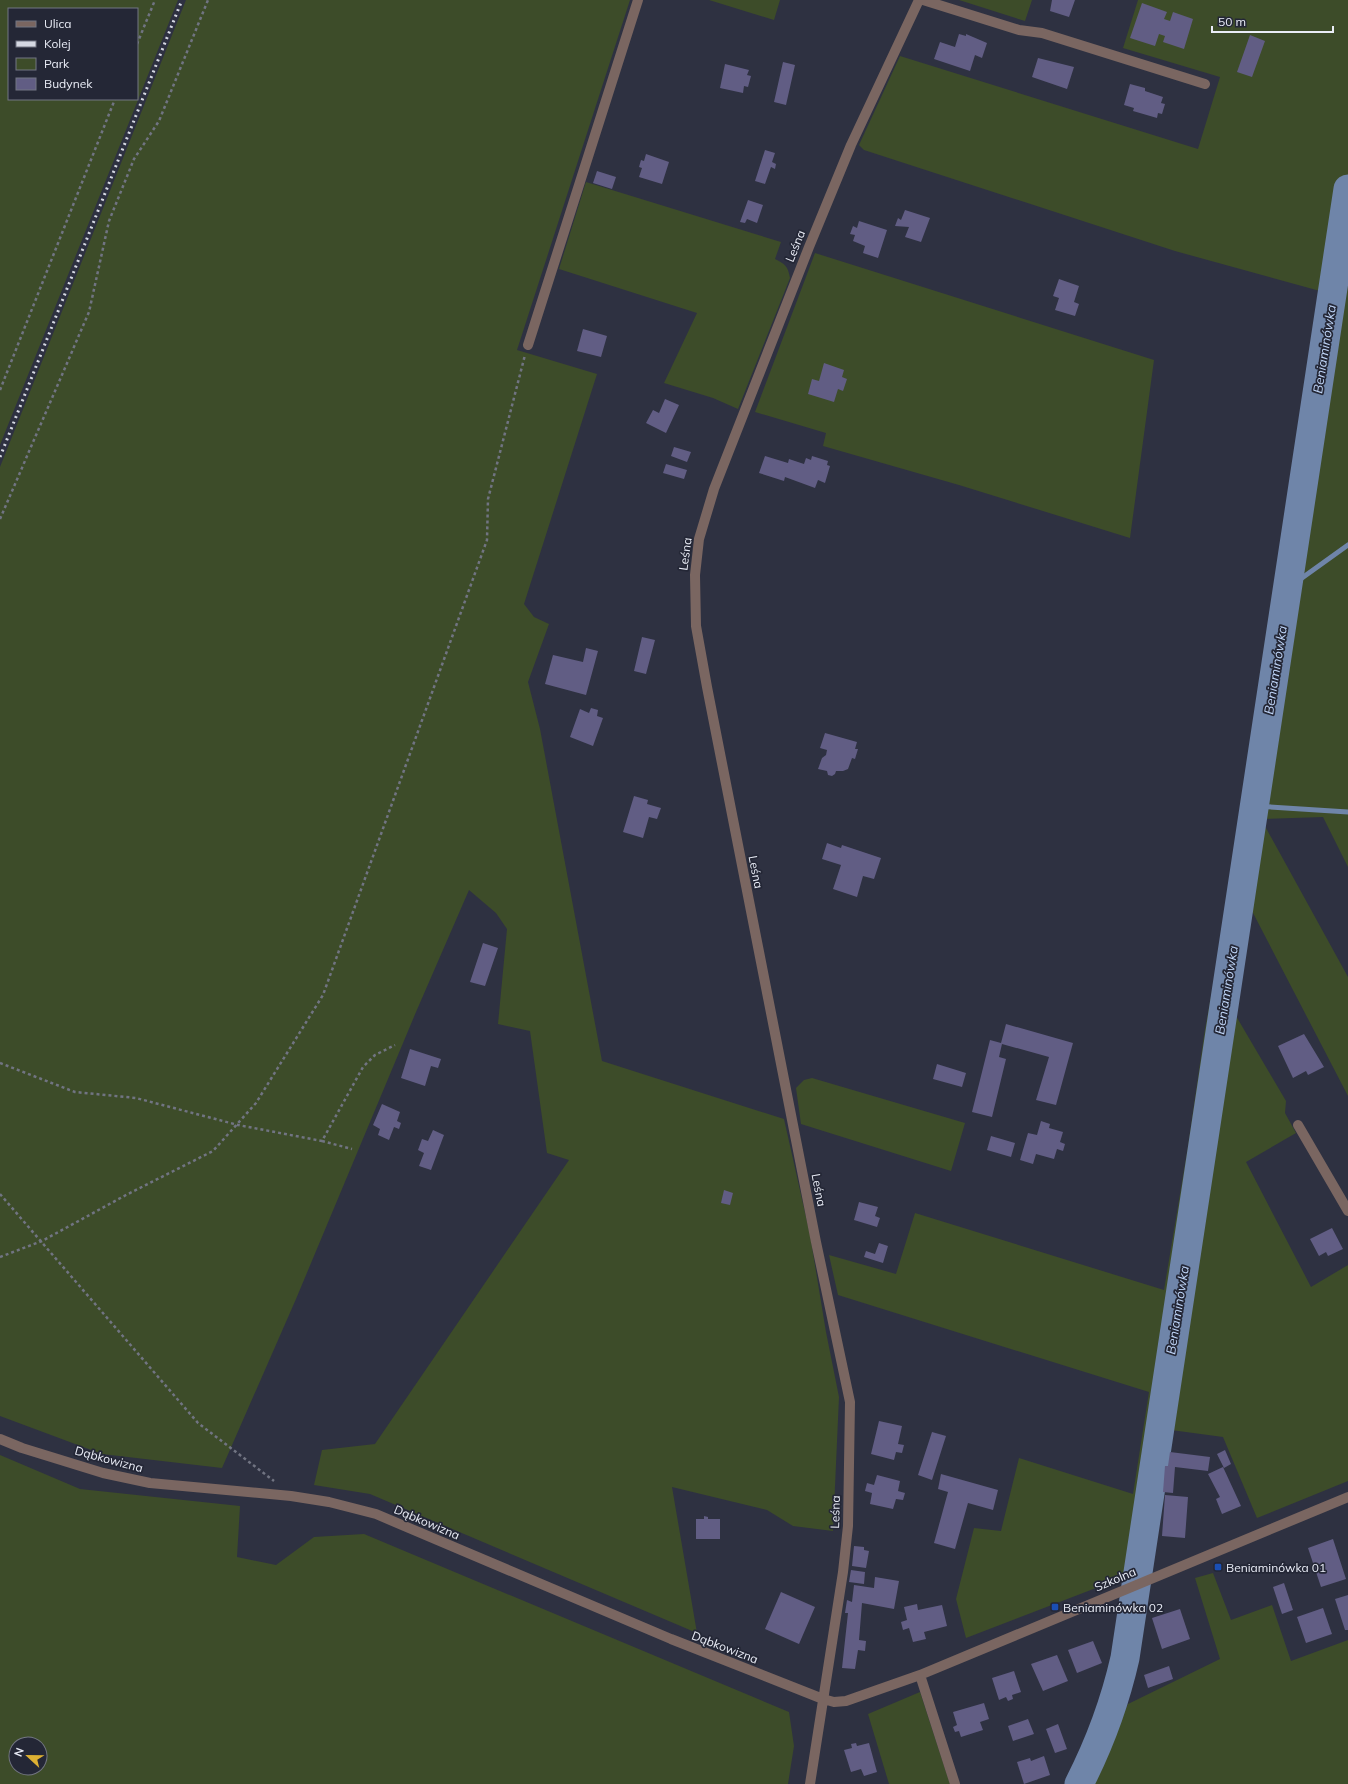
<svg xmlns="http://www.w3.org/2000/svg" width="1348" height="1784" font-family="Mulish,sans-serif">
<rect width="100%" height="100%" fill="#2e3141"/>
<path fill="#3d4c29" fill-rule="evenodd" d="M0,0H178L0,445ZM9,9H137V99H9Z
M186,0H630L517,350L597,374L524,604L534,617L549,624L528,682L540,729L602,1061L784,1119L810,1235L826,1332L839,1397L833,1531L793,1526L767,1510L672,1487L697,1633L370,1494L314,1485L322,1450L375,1444L569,1160L547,1153L530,1031L498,1024L507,929L496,913L469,890L416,1012L296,1299L222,1468L102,1454L0,1416V467Z
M709,0H780L774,20Z
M959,0H1032L1025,21Z
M1138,0H1348V867L1323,817L1261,819L1348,977V1096L1252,911L1236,1016L1286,1101L1285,1113L1296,1133L1246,1162L1311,1287L1348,1265V1481L1257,1518L1223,1437L1171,1430L1149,1565L1123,1575L1122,1578L966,1638L956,1599L974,1528L1001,1531L1019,1458L1133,1494L1149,1392L838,1295L829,1255L896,1274L915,1213L1164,1290L1188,1146L1205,1029L1221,942L1240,817L1265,642L1320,291L1175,251L864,150L859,145L900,56L1198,149L1220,77L1123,48Z
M586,182L781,242L775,259C785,264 788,266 790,278L738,409L713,398L664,383L697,313L559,269Z
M815,253L1154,360L1130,538L959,485L823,446L826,433L755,412Z
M812,1078L965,1123L951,1171L801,1124L796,1088L804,1080Z
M0,1455L80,1489L240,1506L237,1557L276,1565L314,1537L364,1534L789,1712L794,1746L788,1784H0ZM16,1744H40V1768H16Z
M1213,1573L1231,1620L1272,1605L1291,1661L1348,1640V1784H1090L1128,1704L1220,1659L1195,1578Z
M920,1692L950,1784H889L868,1714Z"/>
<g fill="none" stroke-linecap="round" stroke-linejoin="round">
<path stroke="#6f85a9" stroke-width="5" d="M1288,588L1348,545
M1255,806L1348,812"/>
<path stroke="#6f85a9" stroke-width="29" d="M1079,1784C1100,1743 1115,1702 1125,1658L1348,189"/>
</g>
<path fill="#615d84" d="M1052,0H1075L1069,17L1050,11Z
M1142,3L1167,12L1164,19L1170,21L1173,12L1193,19L1184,49L1163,42L1165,36L1159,34L1155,46L1130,38Z
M959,34L966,36V34L987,43L982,58L975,55L970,71L934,59L940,42L955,47Z
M1250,35L1265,41L1252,77L1237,72Z
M1038,58L1074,67L1067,89L1032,77Z
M783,62L795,65L786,105L774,102Z
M725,64L749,70L747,75L751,76L748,87L744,86L743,93L720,88Z
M1130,84L1145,88V91L1163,97L1161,103L1165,104L1162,114L1158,113L1157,118L1133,111L1134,108L1124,105Z
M765,150L775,153L772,162L776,164L775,169L771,167L765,184L755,181Z
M646,154L669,162L662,184L639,177L642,168L639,167L641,160L644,161Z
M597,171L616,177L612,189L593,183Z
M748,200L763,205L757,223L747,219L745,223L740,222Z
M905,210L930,218L921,242L905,237L909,227L895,226L898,218L901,220Z
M859,221L887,230L878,258L863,253L865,246L853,241L855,235L850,234L853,226L857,228Z
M1059,279L1079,286L1074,302L1079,304L1075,316L1055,310L1059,298L1053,296Z
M583,329L607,336L601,357L577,351Z
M824,363L844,370L842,377L847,379L843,391L838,389L834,402L808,394L812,379L819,381Z
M665,399L679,405L666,433L646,423L653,410L659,413Z
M674,447L691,452L687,462L671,456Z
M765,456L788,463L789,459L804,464L806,458L811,460L812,456L828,461L827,465L830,466L825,483L818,480L815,488L785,477L784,481L759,473Z
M666,464L687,470L684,479L663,473Z
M642,637L655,640L646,674L634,671Z
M586,648L598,651L586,695L545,684L553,655L583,662Z
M591,708L598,710L597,716L603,718L593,746L570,737L580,709L589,713Z
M825,733L857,742L855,749H858L855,759L852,758L848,769L843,771H836L835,774L832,776L828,775L827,771L818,769L822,758L826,755L827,750L820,748Z
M634,796L648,800L647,804L661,808L657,819L649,817L643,838L623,832Z
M827,843L841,848L842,845L881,858L874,879L863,876L857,897L833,889L841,865L822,859Z
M483,943L498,948L485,986L470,982Z
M1006,1024L1073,1043L1056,1105L1036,1100L1049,1057L1002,1044L999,1057L1006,1059L992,1117L972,1112L990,1040L1001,1043Z
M1304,1034L1324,1067L1308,1075L1306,1071L1293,1078L1278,1046Z
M410,1049L441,1059L438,1068L431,1066L425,1086L401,1078Z
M937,1064L966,1073L962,1087L933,1079Z
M382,1104L400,1112L397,1121L401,1123L399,1129L394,1127L389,1140L378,1135L380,1129L373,1125Z
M1041,1121L1050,1124L1049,1128L1063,1132L1060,1142L1065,1144L1063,1151L1057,1149L1054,1159L1036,1154L1033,1164L1020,1160L1028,1133L1037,1135Z
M433,1130L444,1135L431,1170L419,1166L424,1153L418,1150L422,1139L428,1141Z
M991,1136L1015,1143L1011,1157L987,1150Z
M724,1190L733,1193L730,1205L721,1203Z
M859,1202L878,1207L875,1216L880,1218L877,1227L854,1220Z
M1332,1228L1343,1249L1328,1256L1326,1252L1319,1256L1310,1239Z
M879,1243L888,1246L883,1263L864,1257L866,1251L875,1254Z
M879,1421L902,1426L898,1444L904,1445L902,1453L896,1452L894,1460L871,1454Z
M932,1432L946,1436L932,1480L918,1475Z
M1225,1450L1231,1464L1224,1468L1217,1454Z
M1170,1452L1210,1457L1208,1471L1175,1467L1173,1493L1163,1492L1165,1466H1168Z
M1223,1467L1241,1506L1222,1514L1216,1499L1220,1497L1208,1474Z
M941,1474L998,1490L993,1510L968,1503L955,1549L934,1543L948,1492L938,1489Z
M877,1475L900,1481L898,1491L905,1493L903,1500L896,1499L893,1509L870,1504L872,1493L865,1491L867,1483L874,1485Z
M1165,1495L1188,1497L1185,1538L1162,1536Z
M704,1516L708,1517V1519H720V1539H696V1519H704Z
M1333,1539L1346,1579L1321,1587L1308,1548Z
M854,1546L864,1547V1550L869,1551L866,1568L852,1566Z
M851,1570L865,1572L864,1584L849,1582Z
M875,1577L899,1581L894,1609L862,1603L859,1640L866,1641L865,1651L858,1650L855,1669L842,1668L848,1613H845L847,1600L852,1602L854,1585L874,1588Z
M1284,1583L1293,1610L1282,1614L1273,1587Z
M781,1592L815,1607L799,1644L765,1629Z
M1348,1595V1630H1345L1335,1599Z
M917,1604L918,1610L942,1605L947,1626L924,1632L926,1639L913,1642L909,1628L903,1630L901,1622L907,1620L904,1607Z
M1323,1608L1332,1634L1306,1643L1297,1617Z
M1180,1609L1190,1639L1162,1649L1152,1618Z
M1093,1641L1102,1663L1077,1673L1068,1650Z
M1057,1655L1068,1681L1043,1691L1031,1664Z
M1169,1666L1173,1679L1148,1688L1144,1675Z
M1014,1671L1021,1692L1012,1695L1013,1699L1008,1701L1006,1697L999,1700L992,1678Z
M984,1703L989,1719L980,1722L983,1730L961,1737L959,1731L955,1732L953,1727L957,1725L953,1712Z
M1028,1719L1034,1734L1013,1741L1008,1726Z
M1058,1724L1067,1749L1055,1753L1046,1729Z
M856,1743L857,1746L869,1743L877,1772L864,1776L861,1769L851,1772L844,1750L852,1748L851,1744Z
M1044,1756L1050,1775L1024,1784L1017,1762L1030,1758L1031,1761Z"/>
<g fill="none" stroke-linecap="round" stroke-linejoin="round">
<path stroke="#717482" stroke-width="2.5" stroke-dasharray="3 3" stroke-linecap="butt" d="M137,44L155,0
M0,390L115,99
M0,519L89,312L109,221L134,159L159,121L208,0
M0,1063L75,1092L136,1098L238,1125L322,1141L363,1067L375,1055L395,1045
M322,1141L352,1149
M0,1194L198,1423L274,1481
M0,1257L42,1241L126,1195L213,1151L256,1103L323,995L487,540L488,499L525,355"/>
<path stroke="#7a6661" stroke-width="10" d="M923,0L1019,30L1042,33L1205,84
M528,345L638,0
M1298,1125L1348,1211
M0,1439L22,1448L103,1473L150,1483L291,1496L329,1502L376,1514L671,1639L823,1699L834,1702L846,1701L920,1675L1348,1497
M920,1675L955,1784
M810,1784L843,1572L848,1526L850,1402L816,1242L707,687L696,626L695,575L699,539L714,489L809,247L851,145L919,0"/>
<path stroke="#d5d8e2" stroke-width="3" stroke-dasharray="2 4" stroke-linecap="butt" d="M0,457L182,0"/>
</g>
<g fill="#1a4fb4" stroke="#242736" stroke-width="1.5">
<rect x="1214" y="1563" width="8" height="8" rx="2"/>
<rect x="1051" y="1603" width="8" height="8" rx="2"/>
</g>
<g text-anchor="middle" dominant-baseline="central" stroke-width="3.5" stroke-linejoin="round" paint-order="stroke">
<g font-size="12" fill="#eaedf7" stroke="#242736">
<text transform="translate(795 246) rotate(-68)">Leśna</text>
<text transform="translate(685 554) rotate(-82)">Leśna</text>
<text transform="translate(756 872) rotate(79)">Leśna</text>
<text transform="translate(819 1190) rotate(79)">Leśna</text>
<text transform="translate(109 1459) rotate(15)">Dąbkowizna</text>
<text transform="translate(835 1512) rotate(-88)">Leśna</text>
<text transform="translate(427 1522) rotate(23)">Dąbkowizna</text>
<text transform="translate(1115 1579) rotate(-23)">Szkolna</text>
<text transform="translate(725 1647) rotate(21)">Dąbkowizna</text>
</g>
<g font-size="12" fill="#eaedf7" stroke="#242736" text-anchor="start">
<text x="1226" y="1567">Beniaminówka 01</text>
<text x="1063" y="1607">Beniaminówka 02</text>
</g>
<g font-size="13" font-style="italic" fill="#c0d6f9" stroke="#242736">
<text transform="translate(1324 349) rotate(-81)">Beniaminówka</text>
<text transform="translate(1275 670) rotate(-81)">Beniaminówka</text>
<text transform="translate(1226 990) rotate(-81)">Beniaminówka</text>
<text transform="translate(1177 1310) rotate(-81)">Beniaminówka</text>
</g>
</g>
<rect x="8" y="8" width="130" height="92" fill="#242736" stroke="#737683"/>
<rect x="16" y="21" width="20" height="6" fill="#7a6661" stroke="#737683"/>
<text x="44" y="28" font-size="12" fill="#eaedf7">Ulica</text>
<rect x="16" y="41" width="20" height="6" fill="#d5d8e2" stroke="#737683"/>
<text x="44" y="48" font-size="12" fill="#eaedf7">Kolej</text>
<rect x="16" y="58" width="20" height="12" fill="#3d4c29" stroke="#737683"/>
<text x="44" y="68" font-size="12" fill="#eaedf7">Park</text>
<rect x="16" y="78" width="20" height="12" fill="#615d84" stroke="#737683"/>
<text x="44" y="88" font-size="12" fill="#eaedf7">Budynek</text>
<g transform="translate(28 1756) rotate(292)"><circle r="19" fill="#242736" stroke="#737683"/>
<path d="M0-3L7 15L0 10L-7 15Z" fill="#deb133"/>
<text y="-6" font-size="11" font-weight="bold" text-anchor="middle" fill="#eaedf7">N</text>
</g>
<path d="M1212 26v6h121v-6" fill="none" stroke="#eaedf7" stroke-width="2"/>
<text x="1218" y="26" font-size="12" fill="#eaedf7" stroke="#242736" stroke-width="3" paint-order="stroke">50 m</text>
</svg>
